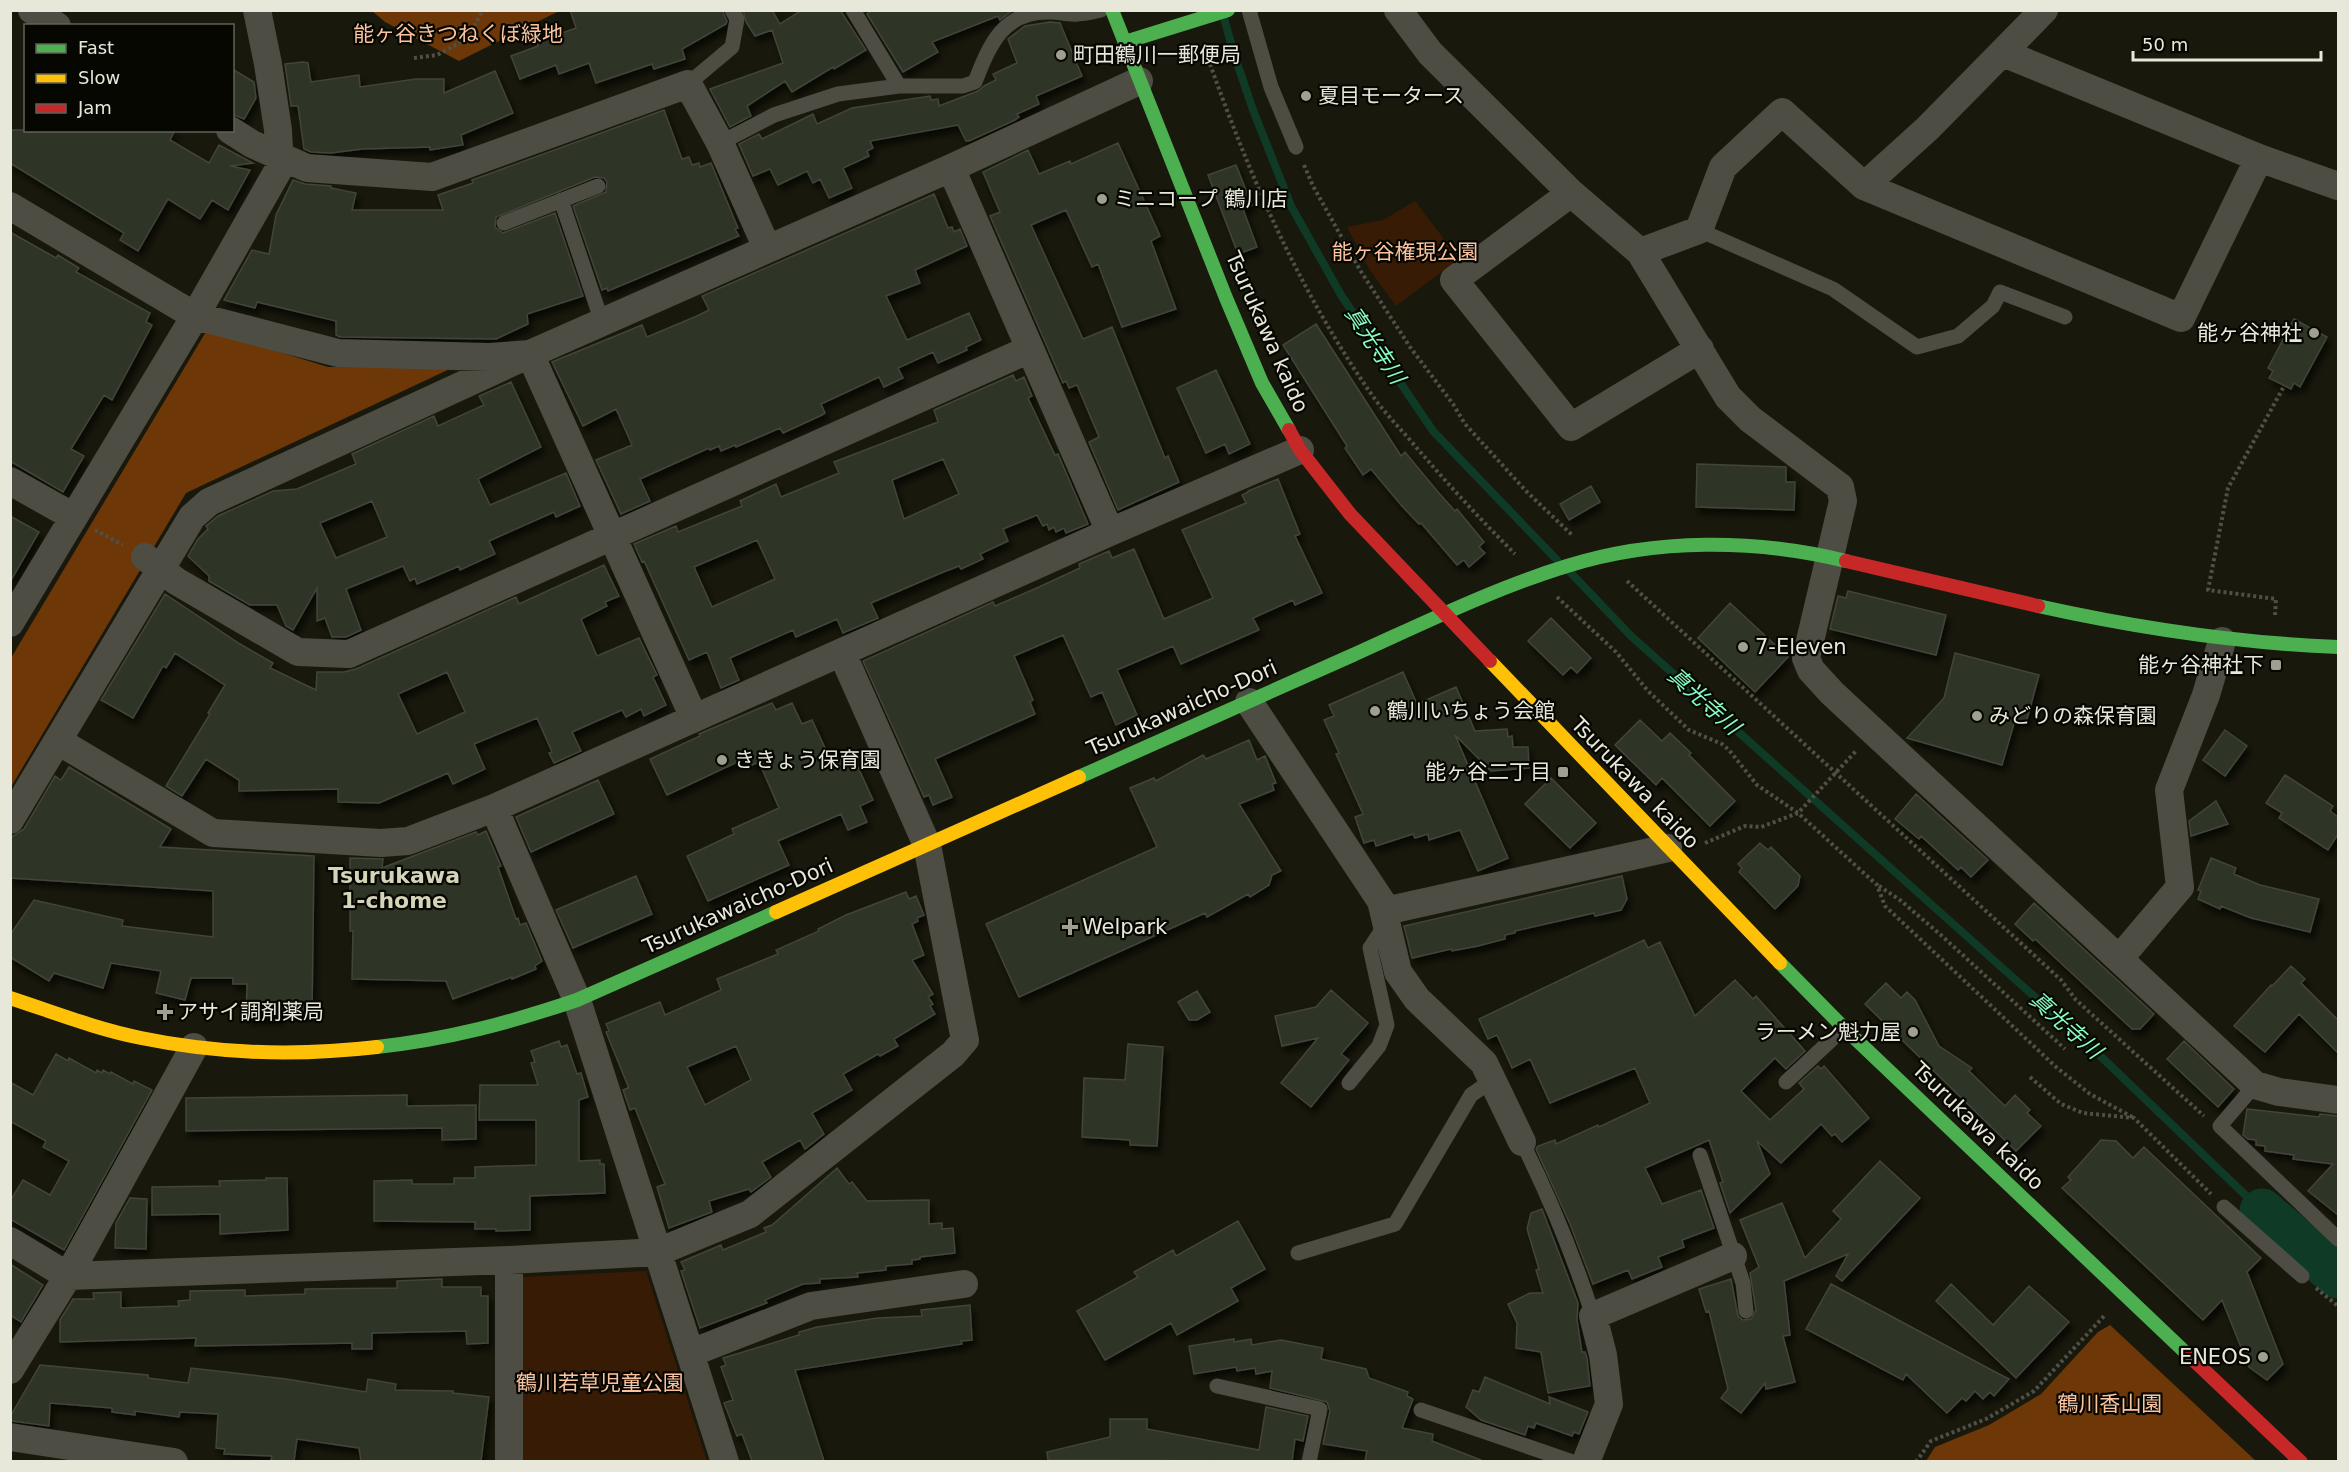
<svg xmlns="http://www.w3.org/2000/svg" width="2349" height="1472" font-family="'DejaVu Sans','Noto Sans JP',sans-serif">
<defs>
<filter id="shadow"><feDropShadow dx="3.5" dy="6" stdDeviation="3" flood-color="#0009"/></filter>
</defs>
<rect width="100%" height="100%" fill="#18180c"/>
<path fill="#371b05" d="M1415,201L1459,259L1396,306L1369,269L1347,227L1383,220Z
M646,1271L707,1461H523L522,1277Z"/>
<path fill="#6d3707" d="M372,11H559L459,61L385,22Z
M207,330L328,367H454L186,493L11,787V658Z
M2110,1325L2256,1461H1926L1935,1447L1989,1425L2041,1394L2098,1332Z"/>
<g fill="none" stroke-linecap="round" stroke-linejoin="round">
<path stroke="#0f3a26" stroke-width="8" d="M1224,18L1234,54L1253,110L1291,206L1341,295L1433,431L1557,560
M1570,572L1631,636L2093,1049L2262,1211"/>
<path stroke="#0f3a26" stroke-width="45" d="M2262,1211L2338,1276"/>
</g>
<path fill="#2f3425" stroke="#42443a" stroke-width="1.5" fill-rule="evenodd" filter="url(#shadow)" d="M570,10H722L727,21L726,24L682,49L685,59L654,69L652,64L596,83L589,63L559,74L556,65L520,79L511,56L538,46L537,42L576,28Z
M743,10H772L780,24L802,10H840L866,50L834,69L833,67L792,92L785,81L747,106L751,116L730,127L710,89L783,63L772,30L755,36L746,22Z
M873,10H1013L1000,20L998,16L932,42L938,52L903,72L867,14Z
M1050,22L1060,23L1082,76L1036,96L1039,104L1017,114L1019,117L1015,120L969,141H966L958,125L870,141L873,148L867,151L869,156L843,168L852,188L829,198L820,179L813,183L807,171L778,185L770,169L753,176L739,144L759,134L762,139L813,114L817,124L852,108L930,96L931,100L938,99L939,106L978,91L984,86L996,80L993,74L1017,63L1008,39L1025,26Z
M303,62L308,63L311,82L359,75L360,87L416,79H444V93L495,71L513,113L461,135L463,145L430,150V147L362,149L331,153L311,152L304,149L298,106H291L285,64Z
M232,69L254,82L256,98L244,119L232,114Z
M664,110L682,159L689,157L692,165L699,163L700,167L711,163L738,228L735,229L739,236L608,291L607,288L602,290L573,206L606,192L607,182L604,178L595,177L496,217L495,227L503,233L555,213L583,296L527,314L528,324L496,339L340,337L336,335V321L257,302L255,308L224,300L252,250L269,254L276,215L293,180L305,184L331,186V188L356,193L352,210H443L438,195L473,183L472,180Z
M10,130H175L170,140L209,163L219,145L253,163L230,166L250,170L228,210L212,200L200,219L168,199L138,251L120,240L124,233L10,163Z
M1118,143L1160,236L1151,241L1176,309L1122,327L1098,264L1092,267L1066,210L1031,225L1083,339L1112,327L1165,458L1168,456L1179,482L1118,510L1089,442L1099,437L1077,385L1069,388L1066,381L1063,383L990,216L1000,212L983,172L1028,150L1039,174L1070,161L1071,164Z
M1236,165L1252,205L1243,209L1257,247L1238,254L1208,175Z
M934,194L948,228L952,227L954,232L960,229L967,246L915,270L920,283L886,296L907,340L969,313L981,340L966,347L967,350L938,363L933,352L898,368L903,378L884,387L879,377L821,404L825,413L822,415L783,433L780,428L736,447L735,445L721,451L719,446L710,450L709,448L640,479L650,501L621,514L596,460L632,445L616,409L583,426L552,362L642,325L647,337L697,316L709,310L702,296Z
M10,232L56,258L58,255L79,268L76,272L150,313L146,322L152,325L112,400L104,395L71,449L84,456L63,492L10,461Z
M2294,319L2327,337L2300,387L2294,383L2291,389L2269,378L2273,371L2268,368Z
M1316,324L1401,456L1405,452L1438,492L1455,511L1457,509L1484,542L1479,547L1485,553L1469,567L1464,560L1457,565L1421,523L1419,524L1401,505L1371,469L1363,475L1345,448L1347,446L1283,345Z
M1216,370L1250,444L1229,454L1225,444L1206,453L1177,388Z
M1013,375L1016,381L1024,377L1032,396L1028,398L1055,455L1058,454L1088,524L1066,533L1064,528L1056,532L1054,527L1049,530L1047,524L1043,526L1037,515L1003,529L1008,541L980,554L983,559L961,569L959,566L941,573L871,603L878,618L843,633L837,619L796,637L793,630L730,658L739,680L721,688L707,652L689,660L644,561L642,562L634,544L676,526L678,532L742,506L740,501L776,484L781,497L839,473L834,462L938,422L934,410ZM943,459L959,494L904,519L892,480ZM757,540L775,579L712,607L694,567Z
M511,382L541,447L478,479L490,505L566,473L580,506L556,517L554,512L489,541L495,554L460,570L459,566L417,584L415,578L410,581L403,566L346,589L361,630L346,637H332L325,618L317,621V588L293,630L286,626L277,605H250L209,581V576L188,556L198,539L208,529L206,526L218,516L273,491L297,489L356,464L352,454L434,416L438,426L484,405L479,396ZM372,501L387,537L336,558L320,523Z
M1697,464L1786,467V482H1795L1794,510L1696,507Z
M1278,479L1300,534L1295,536L1322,593L1295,605L1293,600L1253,618L1259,630L1181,664L1173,646L1117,670L1137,715L1116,725L1102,692L1091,697L1063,635L1014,656L1033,700L1030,702L1035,714L935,759L952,797L933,805L929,795L924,797L863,661L993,602L995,606L1039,587L1080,568L1079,564L1109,551L1112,558L1134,549L1164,619L1213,598L1182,530L1246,503L1242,495L1248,492V491Z
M1591,486L1600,502L1569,520L1560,504Z
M10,516L39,532L10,582Z
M604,565L619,596L605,602L607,606L581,619L597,656L639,638L657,675L653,677L666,705L644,716L641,709L626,717L622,710L572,732L581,751L554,763L549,753L552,752L537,718L474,744L485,769L453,784L448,773L379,803L338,802V789L239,791V780L206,759L182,796L166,786L210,714L208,713L225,685L175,653L166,668L163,666L133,718L101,700L165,594L240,644L273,663L270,668L316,690L317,672H344L356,669L516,597L519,604ZM447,672L465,712L417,734L398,694Z
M1848,591L1946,615L1936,655L1830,629L1838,596L1846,598Z
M1730,603L1788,657L1755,692L1698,638Z
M1551,618L1591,658L1577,673L1571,667L1563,675L1528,641Z
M1955,653L2039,675L2026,723L2015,720L2002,765L1907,738L1944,698Z
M1403,672L1417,704L1456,687L1475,731L1507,729L1508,737L1512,736L1513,747H1528L1529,768L1491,771L1455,735L1508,858L1478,871L1460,830L1429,840L1428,834L1415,838L1413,834L1376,846L1374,840L1364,843L1355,817L1363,814L1336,754L1339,753L1324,720L1334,716L1329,705Z
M772,703L776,710L792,703L802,724L812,720L832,763L852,754L873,800L860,806L867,822L848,830L841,814L778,841L789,865L708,901L687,856L734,834L732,829L779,808L759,762L752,765L748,757L667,795L650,759L700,736L699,734Z
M1640,720L1662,741L1670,733L1691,753L1689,755L1735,801L1710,826L1662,778L1656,785L1615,745Z
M2225,730L2247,746L2225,776L2203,760Z
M1249,740L1257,760L1265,756L1276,783L1272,784L1274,790L1239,804L1281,871L1272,875L1269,885L1250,897L1248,894L1207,917L1205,913L1019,997L986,924L1157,847L1130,788L1154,778L1156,781L1203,755L1206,759Z
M69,767L171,829L160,847L314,856L312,1013L282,1012L281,1018H246L247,984H233V978H191L185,1000L156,993L161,971L111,963L103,988L54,973L49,981L10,957V935L34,900L123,920L122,926L213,937V891L10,878V838L24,829L55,776L61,780Z
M2285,775L2333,806L2330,811L2338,817V834L2328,850L2279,818L2282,813L2266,803Z
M1551,778L1596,823L1570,848L1525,804Z
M598,780L614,814L531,852L516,817Z
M1916,794L1988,860L1971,877L1961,867L1958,870L1921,836L1919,839L1895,819Z
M2216,801L2228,824L2191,836L2189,821Z
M486,831L501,866L498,867L516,919L518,918L520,925L526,923L542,961L535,966L536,969L512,979V977L453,999L446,981L352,979L353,931H350V858L383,859L382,868L476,832L478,835Z
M1760,843L1768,850L1771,847L1800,876L1798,886L1775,909L1739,872L1742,868L1738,864Z
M2211,858L2236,868L2234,874L2260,885L2319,899L2310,932L2251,918L2221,906L2220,909L2198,899L2201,891L2198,890Z
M636,876L652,914L573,948L556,910Z
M1622,876L1627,899L1621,910L1595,916L1594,913L1515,931V933L1505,935V939L1478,946L1452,951L1451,949L1412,958L1404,926Z
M906,892L909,899L916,896L924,915L917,918L918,921L912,924L924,955L912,960L933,994L928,997L933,1004L930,1006L935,1014L894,1039L898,1046L880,1056L878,1054L843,1074L852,1090L812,1113L824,1134L805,1149L800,1140L762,1162L771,1177L751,1192L749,1189L709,1201L712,1212L669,1228L657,1187L665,1184L635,1108L630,1110L623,1090L628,1088V1086L606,1032L609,1031L606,1024L660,1002L665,1015L721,990L717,979L778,954L776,950L819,931L818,929L846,915ZM736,1046L751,1080L705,1105L687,1067Z
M2034,903L2154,1014L2140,1029H2132L2035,939L2033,941L2015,924Z
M1644,940L1648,948L1660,942L1695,1016L1735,980L1753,999L1756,996L1805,1051L1786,1069L1775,1058L1741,1091L1770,1120L1804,1089L1799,1083L1818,1066L1821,1069L1824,1066L1869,1118L1842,1142L1835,1134L1832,1136L1821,1124L1781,1163L1757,1141L1770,1174L1730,1213L1720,1183L1723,1182L1709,1140L1645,1168L1662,1204L1701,1190L1714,1228L1682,1240L1684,1247L1658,1257L1662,1267L1632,1279L1628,1270L1593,1284L1570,1224L1536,1149L1538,1146L1555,1140L1556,1144L1598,1125L1599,1127L1650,1103L1635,1068L1550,1103L1530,1059L1512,1068L1497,1035L1488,1039L1479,1019Z
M2291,966L2305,979L2301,983L2338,1020V1053L2299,1014L2265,1052L2234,1026L2271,985L2272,986Z
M1886,983L1901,998L1907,992L1915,1000L1939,1046L1972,1068L1969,1071L2005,1106L2015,1095L2030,1110L2027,1113L2041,1126L2016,1151L1865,1004Z
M1331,990L1368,1023L1341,1054L1349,1060L1311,1107L1281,1083L1318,1038L1282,1046L1275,1016L1316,1007Z
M1197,991L1210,1012L1197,1020H1189L1178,1002Z
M559,1041L561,1047L567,1045L577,1074L581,1073L588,1097L579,1100V1161L600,1160V1164H604L605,1193L530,1196V1230L496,1231V1229H475V1222L374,1221V1181L412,1180V1184H454V1178H475V1167L536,1165V1120H479L480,1085H538L531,1063L535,1062L531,1051Z
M2184,1041L2234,1089L2218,1107L2167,1059Z
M1128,1044L1163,1047L1157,1146L1130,1145V1140L1082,1137L1084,1078L1125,1080Z
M56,1054L68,1061L69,1058L96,1073L97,1070L102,1073L103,1070L110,1074L111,1072L133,1084L134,1081L152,1090L64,1250L10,1219V1201L23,1180L50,1195L69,1161L43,1147L46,1141L10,1121V1082L33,1095Z
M407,1095V1106L476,1105V1139L442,1140V1128L186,1131V1098Z
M2247,1109L2319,1117L2320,1114L2338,1116V1215L2308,1191L2333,1164L2293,1159L2294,1155L2265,1151V1146L2256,1145V1140L2248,1139L2243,1135Z
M2101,1140L2116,1141L2133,1158L2144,1147L2261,1258L2247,1272L2283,1364L2267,1380L2249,1367L2222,1300L2203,1320L2062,1188L2071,1180L2068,1177Z
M1880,1161L1920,1198L1842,1281L1836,1276L1848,1254L1784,1281L1790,1335L1783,1336L1795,1382L1766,1389L1765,1383L1741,1413L1721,1398L1728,1389L1709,1311L1706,1312L1699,1289L1731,1279L1738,1316L1743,1320L1751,1319L1756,1310L1750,1273L1759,1267L1740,1220L1782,1203L1805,1258L1841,1219L1833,1211Z
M837,1168L849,1184L852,1182L867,1201L929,1200V1224L942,1223V1229L953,1228L955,1253L920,1257V1259L912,1260V1264L886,1266V1270L857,1273L858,1277L820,1279V1283L803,1284L765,1300L767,1303L700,1328L681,1271L685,1270L681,1262L721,1245L723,1250L766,1232L764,1228L772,1225Z
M266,1178H287L288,1230L220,1234V1214L152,1215V1187L220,1186L219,1181L266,1180Z
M130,1198L147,1199L146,1249L115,1248L116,1223Z
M1542,1209L1578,1303L1577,1320L1582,1352H1585L1587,1358L1590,1386L1548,1393L1541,1352L1516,1348L1517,1323L1508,1304L1530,1293H1543L1536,1270L1539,1269L1527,1229L1531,1213Z
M1238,1221L1265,1269L1231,1288L1238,1301L1177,1335L1171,1323L1105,1360L1077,1311L1138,1277L1134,1272L1173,1250L1176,1256Z
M10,1264L43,1285L21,1322L10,1315Z
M442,1279V1287H481V1296H488V1343L467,1344L466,1331L372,1333V1349H352V1343L195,1346L196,1338L60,1342V1320L73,1299H94L93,1293L121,1292V1308L179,1306L178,1301L190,1300V1291L245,1290V1296L305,1294V1289L397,1288V1281Z
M1831,1284L1999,1374L2009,1379L1994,1396L1990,1392L1983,1399L1975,1391L1966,1401L1962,1398L1947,1413L1906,1374L1903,1380L1806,1329Z
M1951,1284L1993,1325L2029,1286L2069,1322L2016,1378L1936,1301Z
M970,1305L972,1340L961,1341L962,1344L795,1370L824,1461H752L742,1434L737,1436L724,1403L733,1400L721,1367L726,1365L723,1358L799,1335V1332L817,1327L878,1318L922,1316L921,1310Z
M1234,1339V1342L1251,1339L1252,1345L1281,1340L1323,1348L1321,1359L1366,1369L1369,1378L1408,1392L1407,1396L1413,1399L1402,1428L1433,1434L1432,1441L1481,1460V1461H1365L1367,1451L1323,1444L1330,1411L1327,1402L1270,1388L1272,1371L1256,1374L1255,1368L1237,1371L1236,1367L1194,1374L1189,1346Z
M40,1365L148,1375V1378L188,1383L191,1368L286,1379L366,1392L368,1379L396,1384L395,1390L453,1391V1393L489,1397L481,1461H361L359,1448L297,1439L294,1461H271L272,1456L224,1454L225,1449L216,1448L218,1414L180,1412L179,1417L135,1411V1415L112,1412V1408L50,1403L49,1426L12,1421L10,1417Z
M1485,1377L1550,1404L1549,1397L1588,1412L1579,1434L1574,1432L1572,1436L1536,1423L1534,1428L1528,1426L1525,1435L1481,1420L1466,1407L1473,1390L1479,1392Z
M1266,1407L1308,1416L1303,1441L1295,1439L1292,1461L1048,1460L1047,1452L1110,1437V1419H1147V1429L1259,1450Z"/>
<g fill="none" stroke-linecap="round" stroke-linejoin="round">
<path stroke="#505048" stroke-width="4" stroke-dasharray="3 3" stroke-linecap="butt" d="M1204,47C1247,170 1297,288 1372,395C1383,411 1397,425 1410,440C1444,480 1478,517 1515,554
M414,58L437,55L467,39L483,10
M1304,165L1313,186L1360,270L1410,347L1453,404L1465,424L1526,491L1572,535
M95,530L123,545
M1627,581L2061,980L2076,1000L2204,1116
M1557,597L1616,652L1648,691L1689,730L1722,744L1729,750L1757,785L1798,813L1877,885L1885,906L2056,1067L2090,1094L2134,1118
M2275,615L2276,599L2208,590L2228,488L2283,388
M1705,843L1745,826L1761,827L1798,813L1856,751
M1879,886L1900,900L1942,936L2065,1049
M2030,1077L2061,1104L2083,1113L2134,1118L2211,1194
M2316,1288L2338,1306
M1916,1462L1931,1441L1986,1419L2034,1391L2106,1314"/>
<path stroke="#4d4d44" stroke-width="15" d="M853,10L899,86
M1249,10L1271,87L1296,147
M688,84L732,47L737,19L732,10
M720,143L774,115L838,94L899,86H963L975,82C990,44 1003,11 1050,12C1058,12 1066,14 1073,14C1082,15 1092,12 1101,10
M561,200L602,322
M504,223L598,186
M1699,230L1833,289L1917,347L1958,336L1993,306L2000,292L2065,317
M1786,1082L1844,1028
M1349,1083L1379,1046L1387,1025L1370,948L1386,924
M2255,1085L2220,1126L2338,1239
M1522,1142C1551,1200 1573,1254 1593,1316
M1700,1155L1743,1283L1746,1311
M2224,1207L2302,1276
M1298,1253L1395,1224L1471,1095L1491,1081
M1217,1386L1320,1409L1309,1462
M1421,1410L1573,1462"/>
<path stroke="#4d4d44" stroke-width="28" d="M32,10L57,26
M1398,10L1430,53L1571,193L1640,252L1728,397L1750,419L1840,487L1843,501L1806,658L1811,670L1832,693L2255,1085L2279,1092L2338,1100
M2003,53L2259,158L2338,186
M230,130L252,144L307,168L432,177L688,84L720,143L767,248
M951,168L1110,532
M1864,186L2181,318L2259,158
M1571,193L1454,280L1571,427L1700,349
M10,206L195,316L338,353L489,357L530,354L694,718
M1640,252L1699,230L1723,167L1782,112L1864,186L1928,128L2044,10
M10,481L74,517
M145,557L176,581L298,652L349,654L1030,349
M10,623L195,316L280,167L278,130L268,64L257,10
M1249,702L1381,901L1398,972L1417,999L1484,1063L1522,1142
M58,741L213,833L381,843L408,841L494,808L1110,532L1300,450
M494,808L577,1000L725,1462
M10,820L192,517L209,502L530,354L951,168L1139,81
M1385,911L1668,848
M2119,959L2180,887L2169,790L2206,695L2222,641
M10,1241L68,1276L509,1260L658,1252L750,1214L953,1054L965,1040L927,845L842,653
M509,1260V1462
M691,1353L811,1306L964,1284
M10,1370L68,1276L194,1047
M10,1437L174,1462
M1586,1462L1609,1404L1603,1355L1593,1316L1733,1256"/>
<path stroke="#4caf50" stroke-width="14" d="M1112,10L1226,298L1262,383L1289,430
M1125,42L1228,10
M2038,606C2137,628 2236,643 2338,647
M1079,777C1170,736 1262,696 1353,655C1422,624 1495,588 1567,566C1656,538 1756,539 1846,561
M1780,963L1844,1028L2186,1353
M377,1047C449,1039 509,1023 577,1000L776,912"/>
<path stroke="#ffc107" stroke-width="14" d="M1490,661L1780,963
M776,912L1079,777
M10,998C53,1012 96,1029 141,1038C218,1054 299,1056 377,1047"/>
<path stroke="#c62828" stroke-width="14" d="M1289,430L1300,450L1350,514L1490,661
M1846,561L2038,606
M2186,1353L2301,1462"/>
</g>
<g fill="#9f9f92" stroke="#070702" stroke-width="2">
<circle cx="1061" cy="55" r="6"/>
<circle cx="1306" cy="96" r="6"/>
<circle cx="1102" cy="199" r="6"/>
<circle cx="2314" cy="333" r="6"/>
<circle cx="1743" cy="647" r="6"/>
<rect x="2270" y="659" width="12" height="12" rx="3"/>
<circle cx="1375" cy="711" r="6"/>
<circle cx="1977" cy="716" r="6"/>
<circle cx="722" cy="760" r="6"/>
<rect x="1557" y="766" width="12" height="12" rx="3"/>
<path d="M1067 918h6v6h6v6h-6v6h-6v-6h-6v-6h6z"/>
<path d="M162 1003h6v6h6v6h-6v6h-6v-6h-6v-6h6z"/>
<circle cx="1913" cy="1032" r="6"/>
<circle cx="2263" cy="1357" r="6"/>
</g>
<g text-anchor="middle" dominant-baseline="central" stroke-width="4.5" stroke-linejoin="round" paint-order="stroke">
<g font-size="21" fill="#fbc29f" stroke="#070702">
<text x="458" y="34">能ヶ谷きつねくぼ緑地</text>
<text x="1405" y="252">能ヶ谷権現公園</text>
<text x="600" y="1383">鶴川若草児童公園</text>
<text x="2110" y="1404">鶴川香山園</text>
</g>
<g font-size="21" fill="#e7e7da" stroke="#070702" text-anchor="start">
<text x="1073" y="55">町田鶴川一郵便局</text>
<text x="1318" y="96">夏目モータース</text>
<text x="1114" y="199">ミニコープ 鶴川店</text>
<text x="2302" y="333" text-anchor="end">能ヶ谷神社</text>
<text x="1755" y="647">7-Eleven</text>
<text x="2264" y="665" text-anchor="end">能ヶ谷神社下</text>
<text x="1387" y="711">鶴川いちょう会館</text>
<text x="1989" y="716">みどりの森保育園</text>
<text x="734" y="760">ききょう保育園</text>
<text x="1551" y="772" text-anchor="end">能ヶ谷二丁目</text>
<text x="1082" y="927">Welpark</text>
<text x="177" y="1012">アサイ調剤薬局</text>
<text x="1901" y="1032" text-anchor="end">ラーメン魁力屋</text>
<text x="2251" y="1357" text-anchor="end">ENEOS</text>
</g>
<g font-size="21" fill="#e7e7da" stroke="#070702">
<text transform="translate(1267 332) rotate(66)">Tsurukawa kaido</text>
<text transform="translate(1182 708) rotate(-24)">Tsurukawaicho-Dori</text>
<text transform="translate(1635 783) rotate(46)">Tsurukawa kaido</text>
<text transform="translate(738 906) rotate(-24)">Tsurukawaicho-Dori</text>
<text transform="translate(1978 1126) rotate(44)">Tsurukawa kaido</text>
</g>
<g font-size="22" font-style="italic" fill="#88fdc3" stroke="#070702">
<text transform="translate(1375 345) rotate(56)">真光寺川</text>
<text transform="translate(1704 701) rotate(42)">真光寺川</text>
<text transform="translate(2066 1025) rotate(42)">真光寺川</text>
</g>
<g font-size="22" font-weight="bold" fill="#d4d4b9" stroke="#070702">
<text x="394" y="875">Tsurukawa<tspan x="394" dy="25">1-chome</tspan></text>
</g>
</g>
<rect width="2349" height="1472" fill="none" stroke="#e7e7da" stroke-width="24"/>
<rect x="24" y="24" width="210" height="108" fill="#070702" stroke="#616158" stroke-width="1.5"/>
<rect x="36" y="44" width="30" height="9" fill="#4caf50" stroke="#616158" stroke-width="1.5"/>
<text x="78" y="54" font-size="18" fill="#e7e7da">Fast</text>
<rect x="36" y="74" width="30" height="9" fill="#ffc107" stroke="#616158" stroke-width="1.5"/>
<text x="78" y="84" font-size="18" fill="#e7e7da">Slow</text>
<rect x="36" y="104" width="30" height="9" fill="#c62828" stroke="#616158" stroke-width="1.5"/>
<text x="78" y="114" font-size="18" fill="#e7e7da">Jam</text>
<path d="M2133 51v9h188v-9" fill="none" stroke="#e7e7da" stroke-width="3"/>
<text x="2142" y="51" font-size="18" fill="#e7e7da" stroke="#070702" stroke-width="4.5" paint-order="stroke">50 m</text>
</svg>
